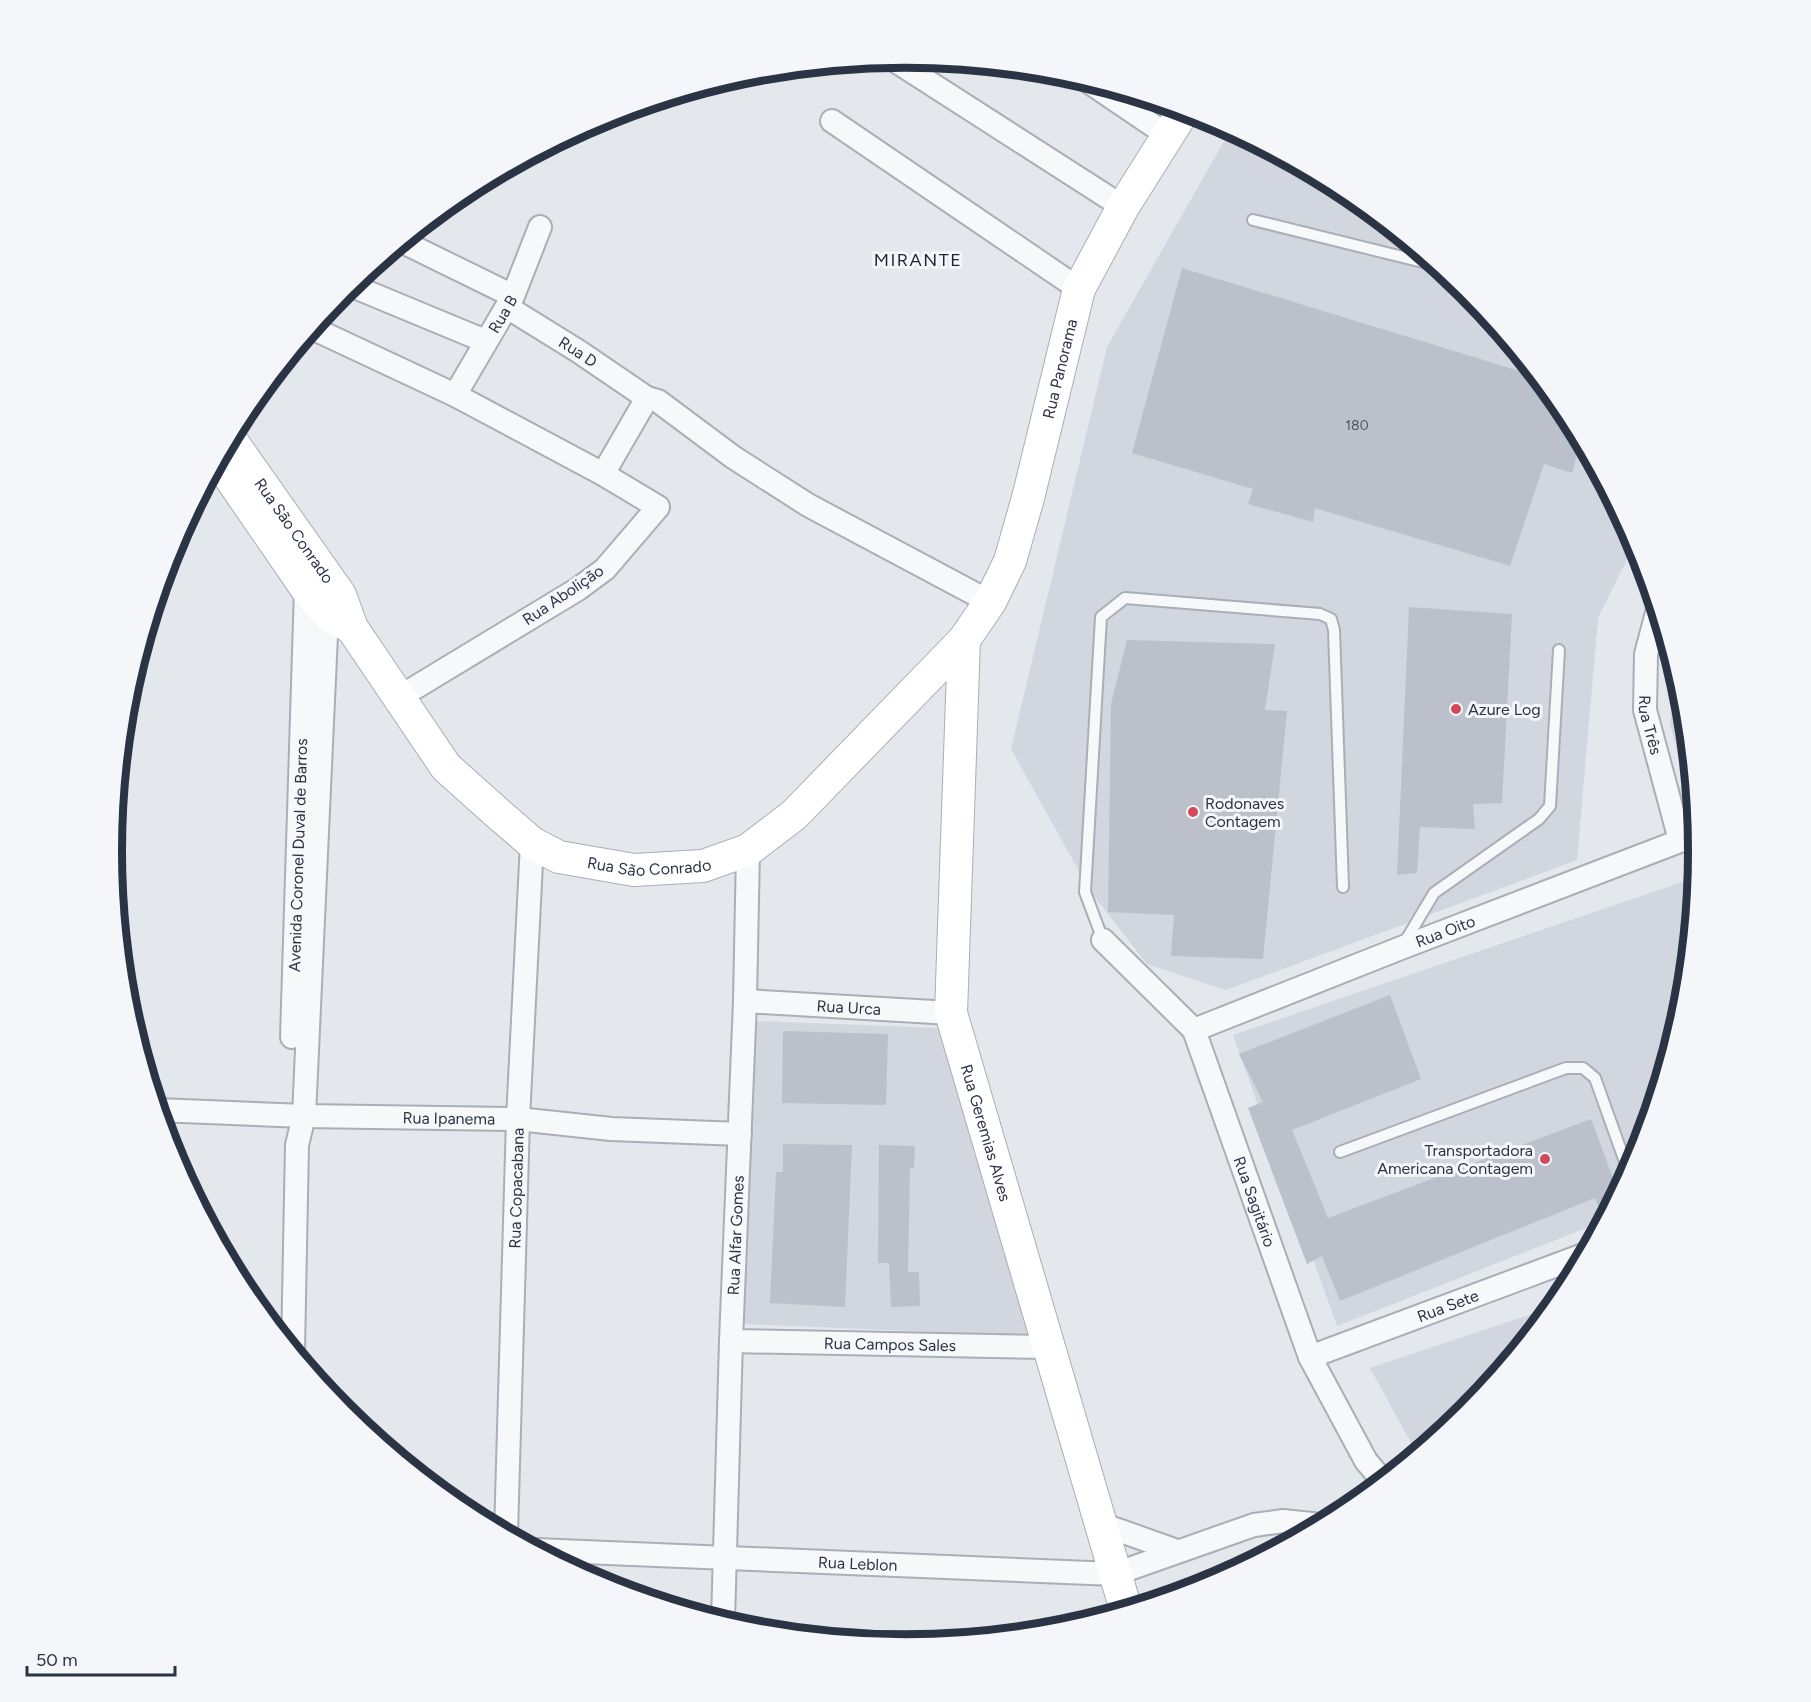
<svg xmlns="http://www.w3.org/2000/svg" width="1811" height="1702" font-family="Figtree,sans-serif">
<rect width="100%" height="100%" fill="#e4e7ec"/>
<path fill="#d2d6de" d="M1231,129L1347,191L1467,290L1566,410L1636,541L1598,618L1577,860L1226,990L1147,964L1090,891L1011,749L1107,347Z
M1677,673L1684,696L1695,801L1690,803L1670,723Z
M1697,877L1684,1006L1639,1155L1604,1221L1337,1326L1233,1035Z
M754,1021L939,1028L1028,1336L743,1324Z
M1553,1307L1467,1413L1417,1454L1370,1368Z"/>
<path fill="#bbc0ca" d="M1182,268L1539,377L1566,410L1581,439L1572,473L1544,464L1510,566L1315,508L1313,522L1248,504L1253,489L1132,453Z
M1409,607L1512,614L1502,803L1473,804L1475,829L1420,827L1417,873L1397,875Z
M1127,640L1275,644L1265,710L1287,711L1263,959L1171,956L1174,915L1108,912L1111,704Z
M1390,995L1421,1079L1292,1130L1328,1218L1591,1119L1617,1189V1196L1604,1220L1595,1198L1340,1301L1322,1256L1307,1264L1248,1108L1263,1102L1239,1054Z
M783,1031L888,1034L886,1105L782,1103Z
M783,1144L852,1145L845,1307L770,1303L776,1172H783Z
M879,1145L915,1146L914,1168H910L908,1272H919L920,1306L891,1307L889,1263H878Z"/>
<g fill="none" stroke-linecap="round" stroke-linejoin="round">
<defs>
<path id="lane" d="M1253,220L1439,266
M1103,940L1085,892L1101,617L1125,598L1320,614L1331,619L1334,630L1343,887
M1403,945L1434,893L1539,819L1550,806L1559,650
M1340,1152L1566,1068H1583L1595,1078L1629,1173"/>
<g id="street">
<path d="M891,58L1123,207"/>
<path d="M1086,80L1167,135"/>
<path d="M832,121L1079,289"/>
<path d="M403,242L513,296"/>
<path d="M350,285L485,341"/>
<path id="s1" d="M507,307L578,351L647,398"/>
<path d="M312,328L455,395L603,474L658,507L605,569L578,589L398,698"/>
<path id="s2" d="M455,395L513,296L540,227"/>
<path d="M603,474L647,398L658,401L733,457L808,505L990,602"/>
<path id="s3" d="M1658,609L1646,654L1645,710L1680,840"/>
<path id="s4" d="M1103,940L1194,1030L1310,1357L1366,1461L1383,1481"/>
<path id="s5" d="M745,1001L951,1013"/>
<path id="s6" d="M1194,1030L1401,948L1698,834"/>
<path id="s7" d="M292,1037L306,588L311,583"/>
<path id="s8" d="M158,1110L304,1116L518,1119L611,1129L740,1134"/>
<path id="s9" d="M731,1341L1048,1347"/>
<path d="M293,1350L297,1145L304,1116L327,613L334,604"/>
<path id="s10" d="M1310,1357L1586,1254"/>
<path d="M1101,1524L1177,1551"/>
<path id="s11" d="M506,1533L518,1119L532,843"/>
<path id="s12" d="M536,1550L1115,1574L1254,1525L1283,1521L1321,1525"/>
<path id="s13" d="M723,1621L731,1341L745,1001L748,850"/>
</g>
<g id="secondary">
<path id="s14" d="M230,439L340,595L352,628L446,767L494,810L532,843L559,857L634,870L703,866L748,850L794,815L964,640L990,602L1010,561L1028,498L1079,289L1123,207L1184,110"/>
<path d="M218,460L306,588L327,613L352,628"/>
<path id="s15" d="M964,640L951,1013L1126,1610"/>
</g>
</defs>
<use href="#lane" stroke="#a9aeb7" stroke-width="14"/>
<use href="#street" stroke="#a9aeb7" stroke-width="26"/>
<use href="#secondary" stroke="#a9aeb7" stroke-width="34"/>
<use href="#lane" stroke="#f7f8fa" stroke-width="10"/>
<use href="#street" stroke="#f7f8fa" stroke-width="22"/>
<use href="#secondary" stroke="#fff" stroke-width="32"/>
</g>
<g fill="#d1495b" stroke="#f4f6f9" stroke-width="2">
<circle cx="1456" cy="709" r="6"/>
<circle cx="1193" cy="812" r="6"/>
<circle cx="1545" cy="1159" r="6"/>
</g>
<g text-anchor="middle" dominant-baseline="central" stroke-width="6" stroke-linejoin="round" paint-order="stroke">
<g font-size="14" fill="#4f5766">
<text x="1357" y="425">180</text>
</g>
<g font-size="16" fill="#2b3445" stroke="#f4f6f9">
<text stroke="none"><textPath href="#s2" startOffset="94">Rua B</textPath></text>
<text stroke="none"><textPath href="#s1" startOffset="84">Rua D</textPath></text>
<text stroke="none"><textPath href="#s14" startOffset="1324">Rua Panorama</textPath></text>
<text stroke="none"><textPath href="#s14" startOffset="112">Rua São Conrado</textPath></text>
<text transform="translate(563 595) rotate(-34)">Rua Abolição</text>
<text stroke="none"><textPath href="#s3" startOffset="118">Rua Três</textPath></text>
<text stroke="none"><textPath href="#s7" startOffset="182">Avenida Coronel Duval de Barros</textPath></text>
<text stroke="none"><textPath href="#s14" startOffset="630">Rua São Conrado</textPath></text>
<text stroke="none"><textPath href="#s6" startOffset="270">Rua Oito</textPath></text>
<text stroke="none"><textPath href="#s5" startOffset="104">Rua Urca</textPath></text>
<text stroke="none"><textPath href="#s8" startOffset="291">Rua Ipanema</textPath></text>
<text stroke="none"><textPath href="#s15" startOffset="498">Rua Geremias Alves</textPath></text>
<text stroke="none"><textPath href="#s11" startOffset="345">Rua Copacabana</textPath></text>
<text stroke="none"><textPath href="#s4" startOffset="310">Rua Sagitário</textPath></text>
<text stroke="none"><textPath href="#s13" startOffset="386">Rua Alfar Gomes</textPath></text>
<text stroke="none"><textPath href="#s10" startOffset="147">Rua Sete</textPath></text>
<text stroke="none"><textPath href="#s9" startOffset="159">Rua Campos Sales</textPath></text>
<text stroke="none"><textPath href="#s12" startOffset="322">Rua Leblon</textPath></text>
</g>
<g font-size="16" fill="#2b3445" stroke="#f4f6f9" text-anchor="start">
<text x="1468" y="709">Azure Log</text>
<text x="1205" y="803">Rodonaves<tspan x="1205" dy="18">Contagem</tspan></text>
<text x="1533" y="1150" text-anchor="end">Transportadora<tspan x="1533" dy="18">Americana Contagem</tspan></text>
</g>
<g font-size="18" letter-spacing="1.5" fill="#1d2536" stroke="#f4f6f9">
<text x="918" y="260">MIRANTE</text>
</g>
</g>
<path d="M0 0H1811V1702H0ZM122 851a783 783 0 1 1 1566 0a783 783 0 1 1-1566 0Z" fill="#f4f6f9" fill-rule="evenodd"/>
<path fill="none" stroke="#2b3445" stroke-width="8" d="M122 851a783 783 0 1 1 1566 0a783 783 0 1 1-1566 0Z"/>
<path d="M27 1666v9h148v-9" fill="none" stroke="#2b3445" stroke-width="3"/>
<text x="36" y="1666" font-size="18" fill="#2b3445" stroke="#f4f6f9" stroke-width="4.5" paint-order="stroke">50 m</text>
</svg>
